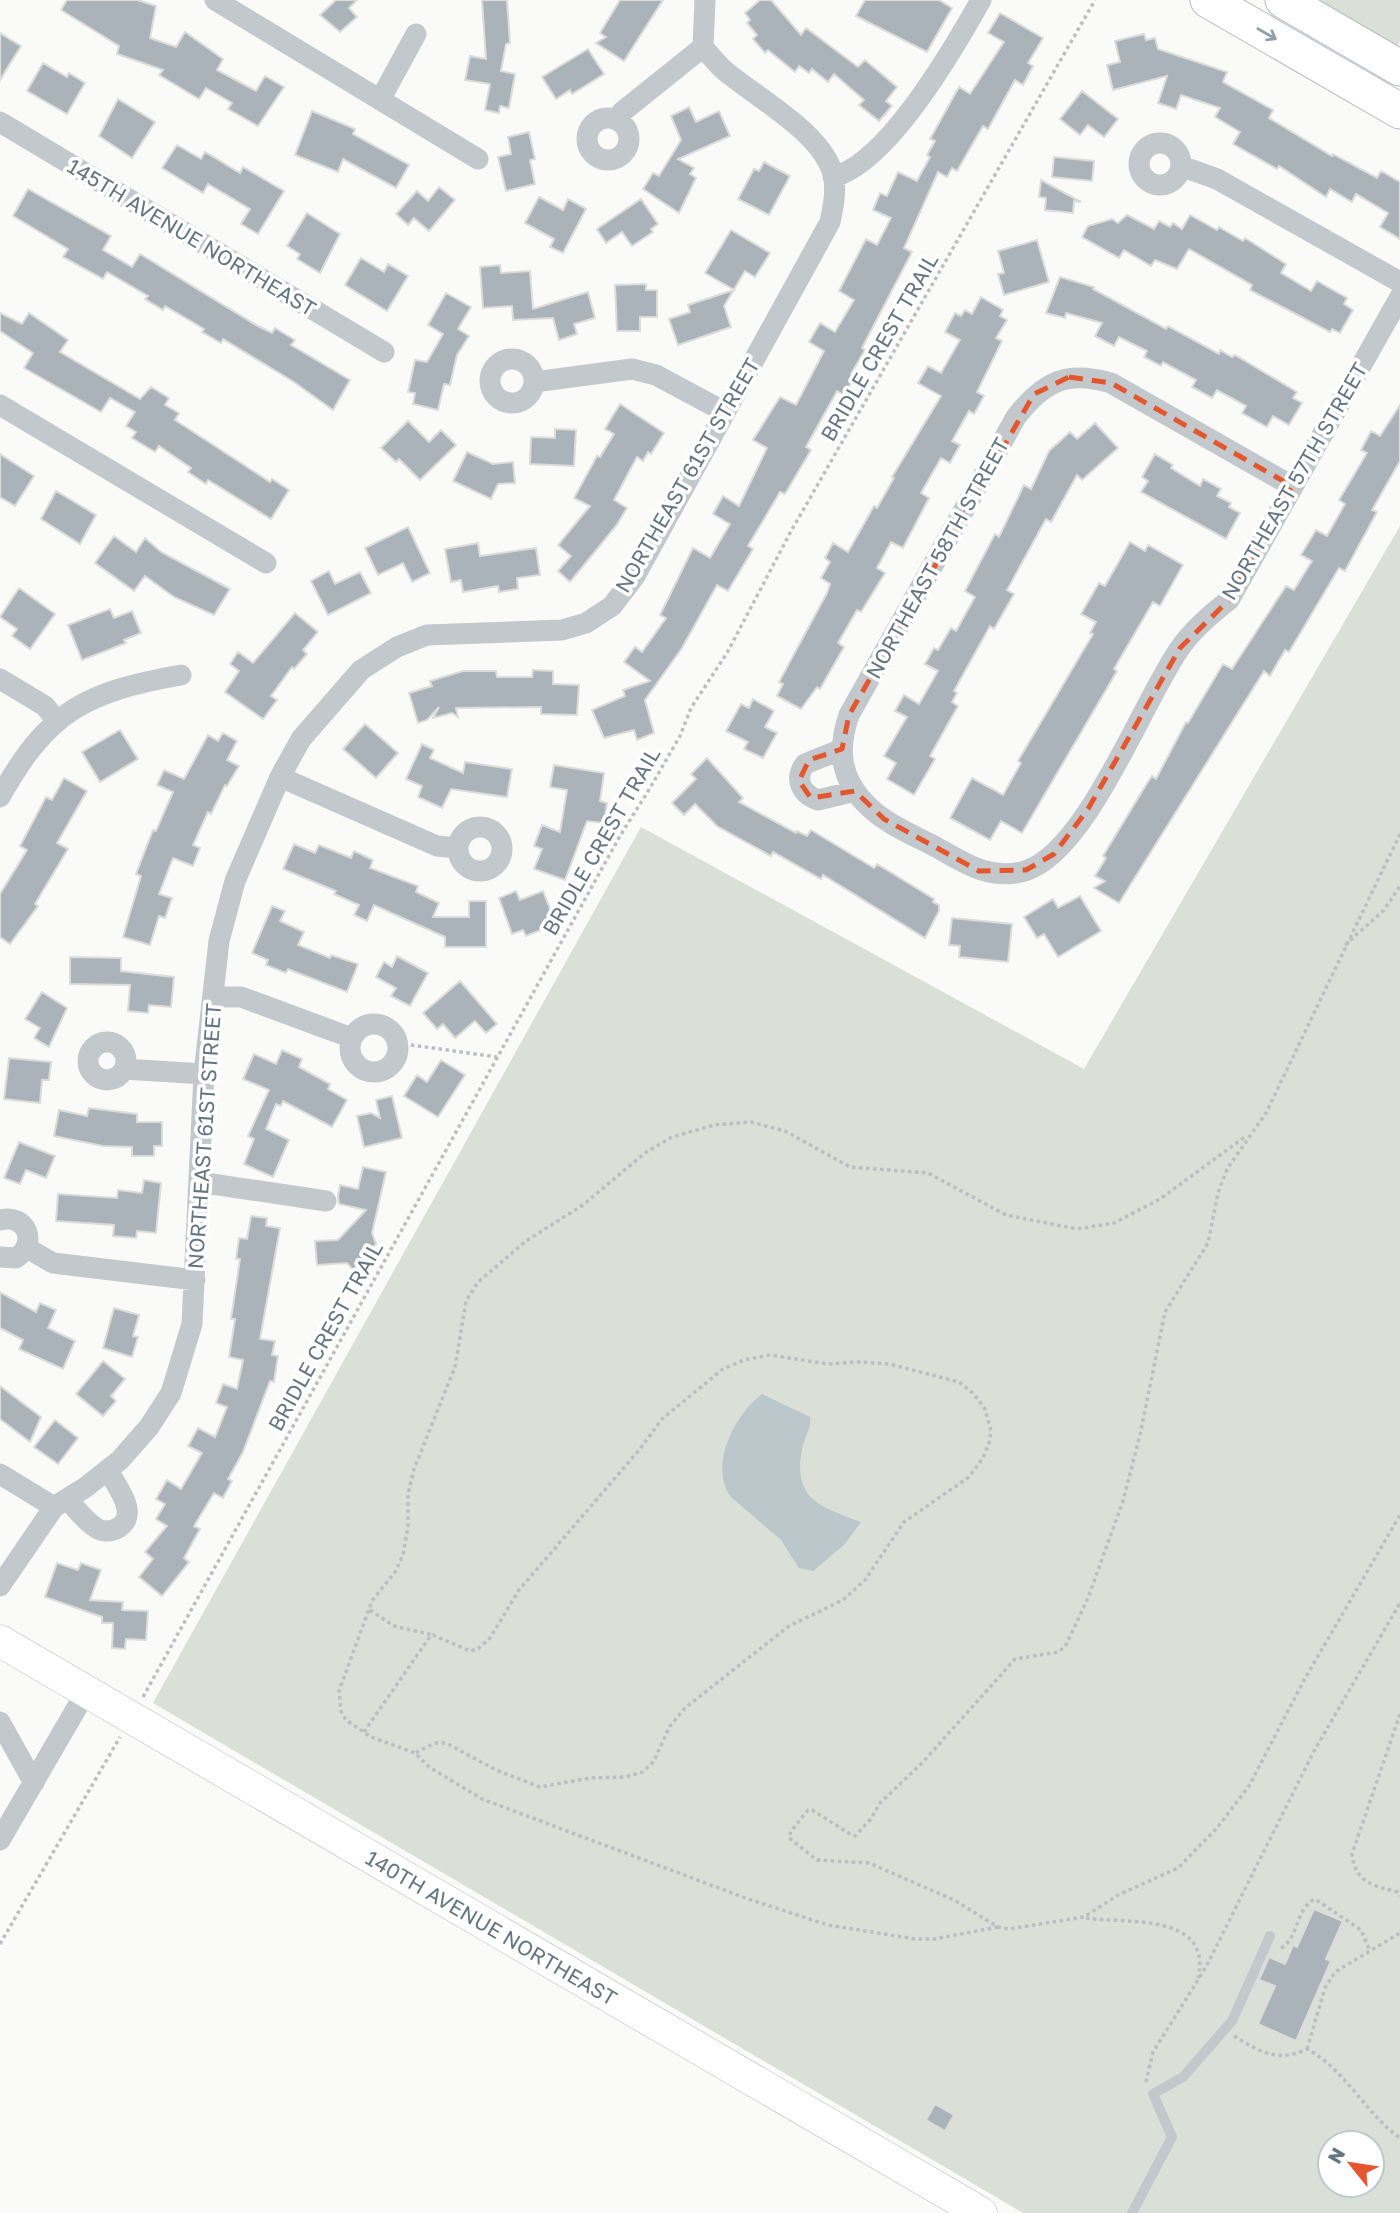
<svg xmlns="http://www.w3.org/2000/svg" width="1400" height="2213" font-family="'Golos Text',sans-serif">
<rect width="100%" height="100%" fill="#fafaf8"/>
<path fill="#dadfd7" fill-rule="evenodd" d="M1319,0H1400V41L1397,46Z
M1400,526V2213H1023L153,1703L641,827L1084,1069ZM1330,2143H1372V2185H1330Z"/>
<path fill="#bbc7cb" d="M762,1394L810,1417C812,1427 804,1439 802,1449C792,1502 823,1507 861,1522L844,1545L813,1571L799,1568L781,1540L731,1497C708,1466 735,1414 762,1394Z"/>
<path fill="#aab3b9" stroke="#dcdcda" stroke-width="2" d="M67,0H137L156,6L150,38L176,47L185,32L223,59L217,70L256,91L265,76L284,87L258,126L228,109L232,103L206,88L199,99L159,75L163,70L117,54L119,46L61,10Z
M336,0H357L349,8L357,17L340,32L320,15Z
M482,0H507L510,43L506,44L501,71L515,74L509,108L500,106L499,113L485,110L490,84L465,80L470,56L486,59Z
M620,0H663L624,61L596,43L606,37L600,33Z
M760,0H771L801,35L806,28L858,67L865,60L897,87L886,101L892,106L879,121L859,105L864,100L834,74L828,82L812,69L809,73L799,66L795,72L768,50L765,53L753,39L757,35L747,23L750,20L745,13Z
M865,0H939L952,8L927,52L856,16Z
M1000,13L1043,38L1028,63L1033,66L1023,85L1015,80L988,129L983,126L957,171L952,168L947,177L938,172L904,248L912,252L862,348L865,350L851,374L855,377L844,395L837,391L806,447L811,450L785,494L780,492L748,546L753,549L728,591L717,585L682,648L645,700L654,733L637,740L634,730L604,738L592,710L625,696L623,690L650,681L624,662L635,647L642,652L666,618L660,615L693,548L710,558L730,524L713,514L723,496L739,506L767,448L753,440L780,397L796,405L824,351L809,342L820,323L835,332L854,300L839,291L866,239L877,245L891,218L873,210L880,193L887,196L898,172L917,181L930,157L927,155L935,141L930,139L959,87L970,94L1004,42L988,33Z
M0,33L21,46L0,80Z
M1144,34L1146,40L1155,38L1158,49L1227,72L1223,82L1273,110L1269,118L1332,156L1333,154L1377,178L1381,171L1400,182V239L1380,227L1388,213L1356,194L1352,202L1330,189L1326,197L1279,166L1277,169L1233,144L1240,132L1215,117L1220,108L1181,95L1176,109L1158,103L1167,76L1113,90L1107,65L1120,62L1115,41Z
M588,49L604,74L572,94L570,90L556,99L542,77Z
M43,63L67,77L69,73L85,83L67,114L27,91Z
M1082,91L1118,119L1104,137L1088,125L1080,135L1060,119Z
M118,99L155,122L132,158L99,136Z
M689,107L696,122L719,111L730,136L678,159L694,168L690,174L696,178L679,213L643,189L653,173L659,176L681,140L671,116Z
M312,111L355,129L353,134L409,165L396,188L343,159L338,172L295,155Z
M529,132L535,159L530,160L535,184L506,191L498,157L511,154L508,137Z
M177,145L201,159L205,152L240,173L243,167L284,191L258,234L241,224L250,209L208,184L203,193L162,168Z
M1054,157L1094,161L1092,181L1052,177Z
M764,162L790,176L769,215L738,199L754,169L759,171Z
M1041,180L1081,202L1074,201L1073,213L1045,210L1046,198L1039,197Z
M439,187L455,200L429,231L414,218L408,225L396,214L417,191L428,201Z
M28,189L111,236L103,250L132,267L140,254L256,325L272,333L275,328L295,340L291,345L350,380L333,410L294,382L223,339L221,343L202,332L204,329L165,306L163,310L145,299L148,296L107,272L103,279L63,257L68,249L13,216Z
M539,197L563,210L568,199L586,209L563,253L550,247L554,239L525,223Z
M641,199L658,224L651,229L653,232L632,246L622,232L606,243L597,229Z
M307,213L340,234L320,273L297,259L300,254L287,246Z
M1127,215L1154,229L1159,221L1170,227L1173,223L1182,229L1190,215L1217,230L1219,227L1243,241L1245,238L1286,264L1281,273L1311,291L1317,281L1347,298L1344,304L1353,310L1340,333L1332,329L1330,332L1250,290L1252,285L1189,249L1177,269L1155,260L1151,266L1124,250L1119,258L1082,237L1088,226L1112,219L1118,223Z
M731,230L770,253L755,277L745,271L724,306L731,327L678,345L669,319L690,312L688,305L734,290L705,273Z
M1037,240L1049,282L1004,295L998,274L1004,273L998,251Z
M361,258L384,272L388,264L408,276L387,311L345,285Z
M500,265L501,273L530,271L533,309L588,292L595,318L574,324L577,334L559,340L553,318L513,320L512,306L483,308L480,267Z
M1060,277L1094,287L1093,289L1166,329L1168,326L1219,354L1220,350L1232,357L1235,355L1297,392L1293,398L1302,403L1289,425L1273,416L1267,427L1242,413L1246,406L1217,390L1212,398L1192,387L1196,380L1163,362L1161,366L1144,357L1147,351L1119,337L1114,346L1095,336L1102,323L1066,313L1065,318L1046,313Z
M646,284V290H657V317H640V331H617L615,285Z
M446,293L471,307L458,329L469,336L457,355L450,385L444,384L438,410L413,404L415,393L408,392L415,360L427,362L443,334L428,325Z
M981,297L1003,310L1000,316L1007,320L996,338L1002,341L977,392L984,396L974,414L969,411L952,441L960,445L950,463L941,458L921,493L929,498L903,548L891,542L877,568L885,573L861,612L857,610L838,643L844,647L820,689L817,687L801,709L777,696L783,684L779,682L827,593L830,584L821,578L830,562L825,558L833,543L848,552L874,506L877,508L894,478L892,477L941,396L918,383L928,366L941,373L960,340L945,332L955,313L961,316L965,310L972,314Z
M0,313L22,324L29,313L68,340L60,352L140,399L151,387L169,398L165,405L179,413L175,420L270,482L272,479L289,490L271,519L208,480L206,484L188,472L191,468L159,446L155,452L132,438L136,432L126,426L135,412L110,398L101,412L24,368L33,353L0,331Z
M620,404L664,433L651,454L648,452L643,461L637,457L614,500L627,508L616,526L570,582L558,571L571,556L558,545L590,506L574,498L597,456L600,457L614,434L605,429Z
M1400,405V461L1372,510L1377,512L1345,571L1339,568L1289,652L1285,650L1270,676L1264,671L1119,903L1094,888L1105,881L1095,876L1106,858L1103,856L1146,785L1152,776L1156,779L1186,722L1188,723L1223,664L1232,669L1286,586L1294,590L1312,561L1301,555L1316,530L1327,536L1345,504L1339,500L1367,453L1361,450L1371,431L1380,436Z
M408,421L429,442L441,430L456,445L420,480L399,459L396,462L381,448Z
M1095,423L1118,448L1082,480L1077,475L1051,522L1046,519L1007,590L1014,594L994,629L990,626L954,691L957,693L952,702L958,706L930,756L935,759L914,795L887,779L896,763L884,756L907,717L895,711L904,695L919,704L938,671L925,664L934,648L938,650L951,628L956,631L975,597L965,591L995,534L999,537L1024,485L1031,489L1049,451L1070,432L1077,439Z
M555,429L576,430L574,466L530,464L531,437L555,438Z
M467,452L493,464L513,462L515,483L498,484L491,499L453,481Z
M0,454L34,476L15,506L0,497Z
M1155,454L1173,465L1171,468L1200,486L1203,479L1221,489L1217,496L1231,503L1229,507L1240,513L1226,539L1141,492L1148,481L1142,477Z
M56,491L96,515L80,544L41,519Z
M408,527L430,573L412,582L403,563L378,575L365,548Z
M114,536L136,552L145,538L161,552L230,589L214,615L174,597L145,576L134,591L95,563Z
M1130,542L1145,551L1148,545L1183,565L1160,606L1153,602L1114,669L1117,671L1022,833L1001,821L990,840L950,818L972,778L1003,795L1021,763L1018,761L1093,634L1090,633L1096,622L1081,614L1099,583L1105,586Z
M478,543L480,556L536,548L540,575L517,578L518,589L499,592L498,586L463,592L461,580L451,582L445,549Z
M329,571L335,584L360,572L371,593L328,615L311,581Z
M19,588L55,614L30,649L12,636L17,629L0,617Z
M110,609L114,618L132,611L141,633L124,640L126,643L82,660L68,625Z
M295,613L318,632L303,650L307,654L294,669L292,667L271,696L277,700L263,719L225,692L239,671L230,664L238,652L253,663Z
M533,670L553,671V684L579,685L577,715L541,714V707L456,708L458,717L452,713L433,718L439,707L427,720L418,723L409,693L432,686L430,681L463,671H496L497,677H532Z
M753,699L774,711L765,727L777,733L763,758L744,749L748,742L726,731L741,704L749,708Z
M365,724L398,753L376,778L343,749Z
M120,730L138,759L100,782L82,752Z
M223,733L237,741L227,760L239,766L227,786L225,785L211,814L208,812L193,845L200,848L193,866L173,858L159,894L172,898L165,918L159,916L150,945L123,937L141,876L136,874L153,830L156,831L173,792L157,785L164,770L184,779L208,735L218,741Z
M422,744L434,750L430,758L463,773L465,762L512,769L507,797L451,789L442,808L418,797L422,786L406,779Z
M707,758L743,798L739,802L796,833L797,831L807,836L811,830L874,868L877,864L934,899L933,902L939,905V911L925,938L823,875L821,879L773,852L771,856L717,826L695,804L684,815L672,803L696,779L691,774Z
M554,765L604,773L600,801L607,803L604,823L587,821L565,880L534,869L542,849L534,846L542,825L560,832L567,790L550,787Z
M64,778L87,791L57,843L68,849L35,904L38,906L10,944L0,937V894L27,850L20,846L36,816L46,797L52,800Z
M294,844L315,853L319,845L351,858L354,851L373,860L370,868L418,886L416,892L439,903L433,917H469V901H486V947H445V937L374,905L367,921L354,915L359,905L334,894L336,891L283,869Z
M516,891L520,900L543,891L556,924L526,936L523,930L512,934L499,898Z
M1080,896L1101,931L1058,957L1044,934L1037,938L1024,917L1053,899L1058,908Z
M272,906L285,911L280,921L304,932L298,945L330,958L331,955L358,964L347,992L288,969L286,973L266,965L268,960L252,953Z
M952,918L1012,924L1008,962L959,957L960,946L949,945Z
M397,956L428,973L410,1006L391,996L396,988L376,977L384,962L392,967Z
M70,957L121,958V971L174,977L171,1007L149,1005L148,1013L128,1011L130,985L70,984Z
M460,981L497,1024L486,1033L475,1021L455,1038L443,1024L437,1029L423,1013Z
M42,992L67,1008L49,1047L34,1038L40,1028L25,1019Z
M282,1050L302,1059L299,1067L330,1084L328,1089L347,1100L332,1127L283,1101L281,1106L276,1104L266,1129L289,1140L273,1177L244,1164L254,1139L248,1136L269,1090L243,1079L254,1054L276,1064Z
M9,1058L51,1062L49,1080H42L40,1103L4,1099Z
M441,1060L465,1075L438,1117L404,1096L417,1075L427,1082Z
M392,1096L402,1138L364,1147L357,1116L371,1113L380,1118L376,1100Z
M89,1108L137,1114V1122H162V1146H154V1156H132V1147L103,1146L54,1136L59,1110L87,1116Z
M19,1142L55,1156L46,1178L26,1170L20,1184L4,1178Z
M363,1167L386,1172L372,1233L376,1244L353,1270L347,1263L317,1265L315,1241L338,1240L366,1210L339,1204L338,1196L340,1185L358,1189Z
M144,1180L161,1183L156,1233L137,1231L136,1238L113,1236L114,1225L56,1221L58,1194L117,1198L118,1190L142,1193Z
M251,1216L267,1218L266,1226L280,1228L260,1339L275,1341L272,1355L278,1356L274,1382L270,1381L243,1452L228,1479L232,1481L223,1498L214,1493L194,1526L200,1529L184,1558L189,1562L162,1596L139,1577L153,1559L145,1552L167,1526L156,1519L165,1504L156,1499L167,1480L181,1489L202,1453L188,1446L198,1428L215,1437L227,1407L216,1403L223,1384L237,1389L243,1360L229,1357L235,1319H231L240,1259H236L239,1238L247,1239Z
M0,1292L36,1312L40,1303L56,1310L48,1328L75,1341L63,1369L19,1349L23,1340L0,1328Z
M114,1308L139,1315L133,1336L138,1337L132,1357L103,1348Z
M103,1361L125,1379L111,1396L116,1401L103,1416L76,1394Z
M0,1386L41,1417L30,1442L0,1419Z
M55,1420L78,1438L58,1464L34,1447Z
M57,1563L78,1570L81,1563L101,1570L90,1600L123,1602L122,1610L148,1611L146,1640L126,1639L125,1649L112,1648L113,1623H102V1617L45,1597Z
M1314,1909L1343,1921L1326,1959L1331,1961L1296,2041L1258,2024L1275,1986L1259,1980L1269,1957L1285,1964L1293,1945L1297,1947Z
M935,2104L954,2115L945,2131L926,2120Z"/>
<g fill="none" stroke-linecap="round" stroke-linejoin="round">
<defs>
<g id="secondary">
<path id="s1" d="M0,1641L981,2213"/>
</g>
<path id="primary" d="M1208,0L1400,111
M1283,0L1400,68"/>
</defs>
<use href="#secondary" stroke="#b3babf" stroke-width="33"/>
<use href="#primary" stroke="#b5babe" stroke-width="37"/>
<path stroke="#bbbfc2" stroke-width="3.5" stroke-dasharray="3.5 3.5" stroke-linecap="butt" d="M1400,834L1266,1113L1227,1169L1218,1193L1208,1243L1165,1312L1140,1435L1123,1501L1088,1598L1065,1647L1058,1652L1015,1659L923,1762L880,1803L871,1819L855,1836L850,1834L812,1810H808L791,1831L789,1838L817,1860L869,1863L954,1900L998,1927L1009,1929L1084,1917L1118,1895L1178,1868L1217,1828L1249,1786L1303,1682L1400,1515
M1345,945L1384,910L1400,886
M397,1043L497,1057
M370,1610L394,1626L433,1635
M143,1697L620,836L650,788L680,736L691,708L727,653L790,533L1095,0
M1400,1714L1352,1854C1355,1883 1374,1886 1398,1892L1400,1896
M364,1732L429,1638L433,1635L470,1651L478,1649L490,1638L519,1590L640,1449L662,1419L723,1369L744,1360L770,1355L828,1364L859,1362L889,1364L959,1382L974,1394L985,1409L991,1431L989,1443L983,1458L969,1477L904,1522L865,1580L843,1600L789,1626L685,1708L670,1726L654,1761L643,1772L625,1777L590,1778L540,1787L496,1770L446,1743H435L415,1753
M1086,1918C1126,1924 1213,1912 1198,1978
M998,1927L934,1939H915L828,1925L748,1899L482,1799L429,1767L415,1753L371,1737L346,1720L341,1711L339,1691L372,1601L395,1572L403,1555L408,1526V1494L414,1469L455,1367L466,1301L478,1282L526,1241L583,1205L645,1153L672,1137L714,1125L751,1122L785,1131L850,1167L928,1173L1006,1215L1077,1229L1114,1223L1160,1199L1246,1136
M0,1944L120,1737
M1281,1948C1299,1938 1295,1909 1315,1899L1361,1930L1370,1951
M1234,2036C1260,2052 1278,2063 1307,2049C1346,2070 1365,2113 1400,2138
M1307,2049L1325,1988L1335,1972L1400,1933
M1146,2082L1153,2052L1206,1967L1314,1751L1400,1603"/>
<path stroke="#c3c8cc" stroke-width="10" d="M1132,2213L1172,2137L1153,2094L1183,2077L1232,2021L1270,1936"/>
<path stroke="#c3c8cc" stroke-width="21" d="M215,0L478,159
M380,100L416,34
M587 139a21 21 0 1 1 42 0a21 21 0 1 1-42 0Z
M619,121L622,112L703,47
M0,122L384,352
M1139 164a21 21 0 1 1 42 0a21 21 0 1 1-42 0Z
M1181,166L1217,179L1400,282
M833,177C888,163 954,48 981,0
M490 381a22 22 0 1 1 44 0a22 22 0 1 1-44 0Z
M534,382L632,369L656,375L723,411
M0,405L266,563
M1292,486L1111,383C1067,370 1044,381 1016,417L849,715C837,750 840,779 868,806C886,824 913,835 936,847C964,863 990,881 1025,871C1087,852 1142,702 1180,648C1193,629 1211,614 1229,600L1400,297
M0,679L45,706L56,720
M842,749L805,764C794,779 801,794 818,800L855,791
M280,777L437,846L457,848
M0,797C48,711 85,692 181,675
M458 849a22 22 0 1 1 44 0a22 22 0 1 1-44 0Z
M214,997H241L352,1038
M350 1048a24 24 0 1 1 48 0a24 24 0 1 1-48 0Z
M88 1061a19 19 0 1 1 38 0a19 19 0 1 1-38 0Z
M124,1069L204,1074
M199,1182L326,1201
M0,1220C26,1213 39,1243 16,1258L0,1257
M27,1248L53,1263L195,1280
M0,1474L54,1507
M67,1499C76,1508 84,1520 95,1527C101,1532 109,1532 116,1529C142,1516 116,1486 108,1470
M0,1586L54,1507L86,1487L120,1460L149,1427L171,1393L192,1324L204,1074L219,941L235,881L280,777L301,739L361,670L397,647L427,635L562,630L586,623L612,606L635,576L830,222C833,208 836,194 834,179C827,135 757,98 725,71C717,64 710,55 703,47L705,0
M0,1722L34,1783
M0,1840L86,1692"/>
<use href="#secondary" stroke="#fff" stroke-width="32"/>
<use href="#primary" stroke="#fff" stroke-width="35"/>
</g>
<defs><path id="oneway-shaft" d="M-6 0H5M1.5-3L5.5 0L1.5 3" fill="none" stroke-width="1.6" stroke-linecap="round" stroke-linejoin="round" transform="scale(1.75)"/></defs>
<use stroke="#939fa8" href="#oneway-shaft" transform="translate(1267 34) rotate(30)"/>
<path fill="none" stroke="#e4572e" stroke-width="5" stroke-dasharray="14 9" stroke-linejoin="round" d="M1069,377L1111,383L1292,486L1229,600L1180,648L1088,809L1054,854L1026,870L979,871L884,819L855,791L811,798L799,781L809,760L842,749L849,715L1034,394Z"/>
<g text-anchor="middle" dominant-baseline="central" stroke-width="7" stroke-linejoin="round" paint-order="stroke">
<g font-size="21" fill="#657683" stroke="#fff">
<text transform="translate(192 237) rotate(31)">145TH AVENUE NORTHEAST</text>
<text transform="translate(879 347) rotate(-60)">BRIDLE CREST TRAIL</text>
<text transform="translate(687 475) rotate(-60)">NORTHEAST 61ST STREET</text>
<text transform="translate(1294 481) rotate(-60)">NORTHEAST 57TH STREET</text>
<text transform="translate(937 558) rotate(-61)">NORTHEAST 58TH STREET</text>
<text transform="translate(601 841) rotate(-60)">BRIDLE CREST TRAIL</text>
<text transform="translate(204 1136) rotate(-86)">NORTHEAST 61ST STREET</text>
<text transform="translate(325 1336) rotate(-61)">BRIDLE CREST TRAIL</text>
<text stroke="none"><textPath href="#s1" startOffset="569">140TH AVENUE NORTHEAST</textPath></text>
</g>
</g>
<g transform="translate(1351 2164) rotate(300)"><circle r="33" fill="#ffffff" stroke="#c1c8cd" stroke-width="2"/>
<path d="M0-5L12 26L0 18L-12 26Z" fill="#e4572e"/>
<text y="-10" font-size="19" font-weight="bold" text-anchor="middle" fill="#657683">N</text>
</g>
</svg>
